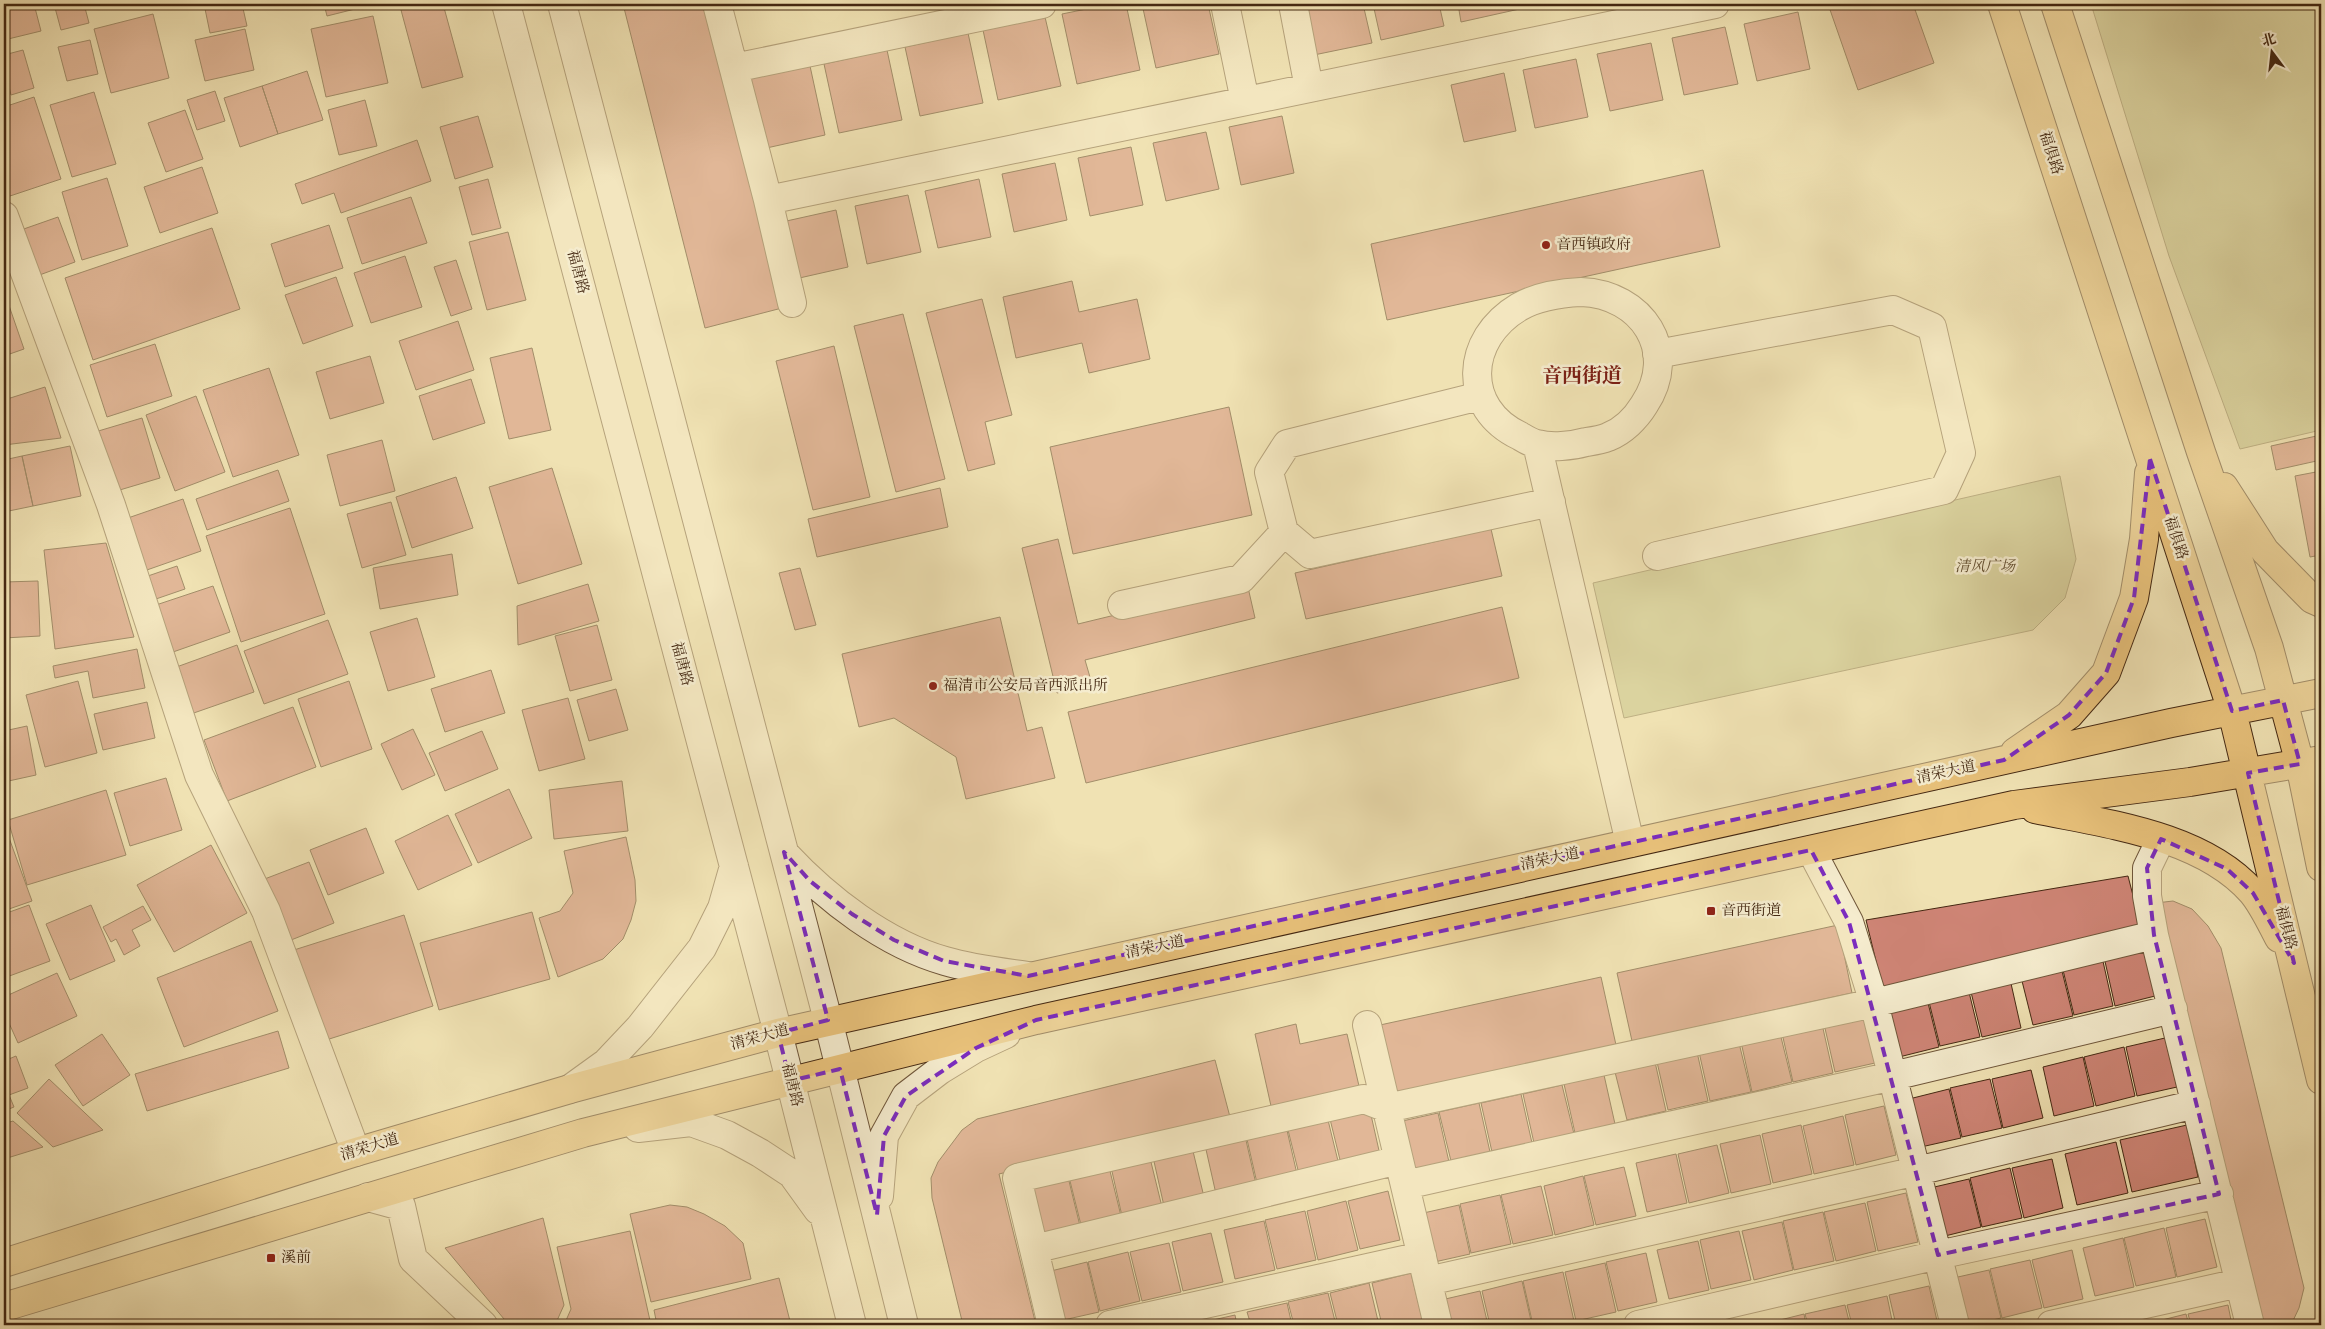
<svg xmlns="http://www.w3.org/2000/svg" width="2325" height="1329" font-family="'Old Standard TT','Noto Serif SC',serif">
<rect width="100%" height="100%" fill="#f0e2b3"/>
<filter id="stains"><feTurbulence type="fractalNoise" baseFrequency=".004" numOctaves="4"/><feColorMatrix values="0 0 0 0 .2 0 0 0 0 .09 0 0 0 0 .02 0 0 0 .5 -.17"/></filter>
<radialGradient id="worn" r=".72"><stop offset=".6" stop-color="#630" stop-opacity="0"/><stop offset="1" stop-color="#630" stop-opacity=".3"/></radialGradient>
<path fill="#c1c187" stroke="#82744c" d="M2091,4H2321V430L2240,449L2169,256Z
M2060,476L2076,559L2065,598L2033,630L1624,718L1593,583Z"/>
<path fill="#ce8475" stroke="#442812" d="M4,4H34L41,31L4,40Z
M54,4H84L89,23L61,30Z
M204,4H242L247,26L210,33Z
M324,4H375L327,16Z
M422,4H443L463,77L422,88L401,10Z
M623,4H704L782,308L705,328Z
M1111,4H1126L1140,70L1077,84L1062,14Z
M1142,4H1208L1219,54L1156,68Z
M1297,4H1363L1372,43L1309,56Z
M1373,4H1439L1444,26L1381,40Z
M1458,4H1523L1524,8L1461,22Z
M1828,4H1913L1934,63L1858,90Z
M1798,12L1810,69L1757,81L1744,24Z
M153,14L169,78L111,93L94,29Z
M373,16L388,83L326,97L311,29Z
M1045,17L1061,86L998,100L983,30Z
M1725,27L1738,84L1684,95L1672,38Z
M245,29L254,70L205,81L195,40Z
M968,33L983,103L920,116L905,47Z
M90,40L98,74L67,81L58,47Z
M1651,43L1663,100L1610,111L1597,54Z
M23,50L34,88L11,95L4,66V55Z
M887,50L902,120L839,133L824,64Z
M1576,59L1588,117L1535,128L1523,70Z
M810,66L825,135L762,149L747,79Z
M307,71L323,120L278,134L262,86Z
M1504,73L1516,131L1464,142L1451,85Z
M262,86L278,134L240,147L224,98Z
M215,91L225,121L197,130L187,100Z
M94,92L116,164L72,177L50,105Z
M34,97L61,179L4,198V107Z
M365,100L377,146L339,155L328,110Z
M185,110L203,159L166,172L148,123Z
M478,116L493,167L455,179L440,127Z
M1282,116L1294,173L1241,185L1229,127Z
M1206,132L1219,189L1166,201L1153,143Z
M417,140L431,181L341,213L334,193L302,204L295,184Z
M1131,147L1143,205L1090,216L1078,158Z
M1055,163L1067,220L1014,232L1002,174Z
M202,167L218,213L160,233L144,187Z
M1703,170L1720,247L1387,320L1371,244Z
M107,178L128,246L82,260L62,192Z
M488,179L501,228L472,235L459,187Z
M979,179L991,237L938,248L925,191Z
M908,195L921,252L867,264L855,206Z
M411,197L427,243L362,264L347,218Z
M836,210L848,267L795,279L782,222Z
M58,217L75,262L34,277L18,231Z
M329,225L343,268L285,287L271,244Z
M212,228L240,309L93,360L65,278Z
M508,232L526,300L487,310L469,242Z
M405,256L422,307L371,323L354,273Z
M456,260L472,309L451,316L434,267Z
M336,277L353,326L303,344L285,295Z
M1072,281L1079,312L1137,299L1150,359L1089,373L1082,343L1016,358L1003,297Z
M4,294H5L24,349L4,356Z
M982,299L1012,415L985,422L995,464L968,471L926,313Z
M903,314L945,479L896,492L854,326Z
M458,321L474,370L416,390L399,341Z
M155,344L172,396L107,417L90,365Z
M834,346L870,497L813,510L776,361Z
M532,348L551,430L509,439L490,358Z
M370,356L384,403L330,419L316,372Z
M269,368L299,455L233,477L203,390Z
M471,379L485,423L433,440L419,396Z
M45,387L61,438L4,445V400Z
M196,396L225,472L175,491L146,415Z
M1229,407L1252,515L1073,554L1050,447Z
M142,418L160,478L113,492L95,432Z
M2321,435V460L2276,470L2271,446Z
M382,440L395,491L340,506L327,455Z
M70,446L81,496L33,506L22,456Z
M22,456L33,506L4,512V460Z
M552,468L582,564L518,584L489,487Z
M278,470L289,501L207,530L196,499Z
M2321,471V555L2310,557L2295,476Z
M456,477L473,528L412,548L396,497Z
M940,488L948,527L817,557L808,519Z
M183,499L201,551L144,571L125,519Z
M391,502L406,555L362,568L347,514Z
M290,508L325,614L241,642L206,536Z
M1491,529L1502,576L1306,619L1295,573Z
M1058,539L1078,624L1247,583L1255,618L1085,660L1092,684L1057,693L1022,548Z
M106,543L134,637L55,649L44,550Z
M452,554L458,595L380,609L373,568Z
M177,566L185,589L153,600L145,577Z
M800,568L816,625L795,630L779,573Z
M38,581L40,636L4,638V582Z
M588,584L599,621L518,645L517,606Z
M213,586L230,632L173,652L156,605Z
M1502,607L1519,678L1086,783L1068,712Z
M1000,617L1027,731L1042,727L1055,778L966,799L956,757L894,718L859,727L842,654Z
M417,618L435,677L388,691L370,632Z
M328,620L348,674L264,704L244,651Z
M597,625L612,680L570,691L555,636Z
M237,645L254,692L188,715L171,669Z
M137,649L145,688L93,698L88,671L55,678L53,666Z
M491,670L505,713L445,732L431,689Z
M78,681L97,753L45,767L26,695Z
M349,681L372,749L321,767L298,699Z
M616,689L628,730L589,741L577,700Z
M568,698L585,759L539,771L522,710Z
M147,702L155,738L103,750L94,714Z
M293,707L316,767L227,801L204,740Z
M27,726L36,775L4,782V731Z
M413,729L435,775L402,790L381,744Z
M482,731L498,769L445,791L429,753Z
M166,778L182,830L130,846L114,793Z
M622,781L628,831L554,839L549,790Z
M509,789L532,838L478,863L455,814Z
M106,790L126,855L27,885L8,820Z
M448,815L472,865L418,890L395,841Z
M4,824L32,901L9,909L4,896Z
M366,828L384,873L328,895L310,850Z
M626,837L635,880L636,901L631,920L623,939L603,959L558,977L539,918L560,911L573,893L564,851Z
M211,845L247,913L174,952L137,885Z
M309,862L334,923L286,942L262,880Z
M2128,876L2141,927L1883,990L1866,920Z
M2173,901L2192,909L2208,926L2221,948L2304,1288L2299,1308L2291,1325H2261L2156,903Z
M29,905L50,961L4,978V914Z
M91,905L115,961L70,980L46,924Z
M143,906L151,920L132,930L140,946L124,955L116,939L111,942L103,927Z
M532,912L550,979L439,1010L420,943Z
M404,915L433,1006L323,1041L294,950Z
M1838,925L1852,993L1632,1041L1617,973Z
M251,941L278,1011L184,1047L157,978Z
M2143,948L2155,996L2115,1006L2104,957Z
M2102,957L2113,1006L2074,1015L2062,966Z
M2061,967L2073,1016L2033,1025L2021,977Z
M57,973L77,1016L18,1043L4,1012V997Z
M1601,977L1616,1045L1395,1093L1380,1025Z
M2010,979L2021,1028L1982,1037L1970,988Z
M1968,988L1980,1037L1940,1046L1928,998Z
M1927,999L1939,1047L1899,1057L1887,1008Z
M1864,1015L1875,1063L1835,1072L1824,1024Z
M1296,1024L1300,1044L1347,1034L1359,1086L1271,1106L1255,1034Z
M1822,1024L1833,1073L1793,1082L1782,1033Z
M278,1031L289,1068L147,1111L135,1074Z
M1780,1033L1792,1082L1752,1092L1741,1042Z
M102,1034L130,1075L83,1106L55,1065Z
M2165,1038L2177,1087L2137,1096L2126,1047Z
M1739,1043L1751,1092L1710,1101L1699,1052Z
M2124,1047L2135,1096L2096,1106L2084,1057Z
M1697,1052L1708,1101L1668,1110L1657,1062Z
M16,1056L28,1088L9,1095L14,1107L4,1111V1061Z
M2083,1057L2094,1106L2054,1116L2043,1067Z
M1215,1060L1230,1117L999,1174L1036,1325H963L932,1198L931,1178L938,1162L962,1130L977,1119Z
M1655,1062L1666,1111L1627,1120L1615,1072Z
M2031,1070L2043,1118L2003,1128L1992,1079Z
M1604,1075L1615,1124L1575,1133L1564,1084Z
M49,1079L103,1130L53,1147L17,1113Z
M1990,1079L2002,1128L1962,1137L1950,1088Z
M1562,1085L1574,1134L1534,1143L1523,1094Z
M1949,1089L1961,1138L1921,1147L1909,1099Z
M1521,1094L1532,1143L1492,1152L1481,1103Z
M1479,1103L1490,1152L1451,1161L1439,1112Z
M1369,1106L1380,1155L1341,1164L1329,1115Z
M1884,1106L1896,1155L1856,1165L1845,1115Z
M1438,1113L1449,1162L1409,1171L1398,1122Z
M1327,1116L1339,1165L1299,1174L1287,1126Z
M1843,1116L1854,1165L1814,1174L1803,1126Z
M13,1121L43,1147L4,1159V1124Z
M1801,1125L1812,1174L1773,1183L1762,1134Z
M2187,1125L2198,1177L2132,1192L2120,1140Z
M1286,1126L1297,1174L1257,1183L1246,1135Z
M1760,1135L1771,1184L1731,1193L1720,1144Z
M1245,1136L1256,1184L1216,1194L1205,1145Z
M2116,1142L2128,1193L2077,1205L2065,1154Z
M1717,1145L1729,1193L1689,1203L1678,1154Z
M1192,1147L1204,1197L1164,1206L1153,1157Z
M1676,1154L1687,1203L1647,1212L1636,1163Z
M1150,1158L1162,1207L1122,1216L1111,1167Z
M2052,1159L2063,1208L2024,1218L2012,1168Z
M1109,1167L1121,1216L1081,1225L1069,1177Z
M1624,1167L1636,1216L1596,1225L1584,1176Z
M2010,1168L2022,1218L1982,1227L1970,1178Z
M1583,1176L1594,1225L1555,1235L1544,1186Z
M1068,1177L1080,1226L1040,1235L1028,1187Z
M1969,1179L1981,1227L1941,1237L1930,1188Z
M1541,1186L1553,1235L1513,1244L1501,1195Z
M1388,1191L1400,1240L1360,1249L1348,1201Z
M1906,1193L1918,1242L1878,1251L1867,1202Z
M1500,1195L1511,1244L1471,1253L1460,1204Z
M1346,1201L1358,1250L1318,1260L1307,1211Z
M1865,1203L1876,1251L1836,1261L1824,1212Z
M670,1205L687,1207L704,1214L725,1226L743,1243L751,1279L651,1302L630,1214Z
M1459,1205L1470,1254L1430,1263L1419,1214Z
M1305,1211L1316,1260L1277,1269L1265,1220Z
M1823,1212L1834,1261L1794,1270L1783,1221Z
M543,1218L564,1305L555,1325H509L445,1248Z
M2205,1219L2217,1267L2177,1277L2166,1228Z
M1264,1221L1275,1270L1235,1279L1224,1230Z
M1782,1222L1793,1270L1754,1280L1742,1231Z
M2164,1228L2176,1277L2136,1286L2124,1238Z
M630,1231L651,1325H564L571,1309L557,1247Z
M1739,1231L1751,1280L1711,1289L1700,1240Z
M1211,1233L1223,1282L1183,1291L1172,1242Z
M2123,1238L2134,1287L2095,1296L2083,1248Z
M1698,1241L1709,1290L1669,1299L1657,1250Z
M1169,1243L1181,1292L1142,1301L1130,1252Z
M2072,1250L2083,1299L2044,1308L2032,1260Z
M1128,1252L1140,1301L1100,1311L1088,1262Z
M1646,1253L1657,1302L1618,1311L1606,1262Z
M2030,1260L2042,1308L2002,1318L1990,1269Z
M1087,1262L1099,1312L1059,1321L1047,1272Z
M1605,1263L1616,1312L1576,1321L1565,1272Z
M1989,1270L2001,1318L1972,1325H1960L1949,1279Z
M1563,1272L1574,1321L1557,1325H1533L1523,1281Z
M1411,1273L1423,1322L1409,1325H1382L1372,1283Z
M779,1278L791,1325H657L654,1310Z
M1522,1281L1532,1325H1490L1482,1291Z
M1369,1283L1379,1325H1338L1330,1293Z
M1929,1286L1938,1325H1896L1889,1295Z
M1480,1291L1488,1325H1446L1441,1300Z
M1328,1293L1336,1325H1294L1288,1302Z
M1887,1296L1893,1325H1852L1847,1305Z
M1287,1303L1292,1325H1251L1247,1312Z
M1845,1305L1850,1325H1808L1805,1314Z
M2228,1305L2232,1325H2191L2188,1314Z
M1804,1314L1806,1325H1764V1324Z
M2186,1314L2189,1325H2147L2146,1324Z
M1235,1315L1237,1325H1195V1324Z
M366,1323L367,1325H341Z"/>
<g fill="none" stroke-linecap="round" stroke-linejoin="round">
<defs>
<path id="minor" d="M506,4L778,1033L852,1325
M562,4L828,1020L904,1325
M717,4L768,200L792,303
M1225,4L1245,101
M1293,4L1309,88
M734,68L1042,4
M768,200L1715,4
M4,216L111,505L199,775L266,911L356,1152
M1581,292C1642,294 1680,351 1644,405C1636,418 1623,431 1608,437C1601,440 1593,441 1586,442C1572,446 1551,448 1537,444C1531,443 1525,439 1520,436C1461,408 1465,339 1519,307C1536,297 1561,293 1581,292Z
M1480,396L1287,444L1269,472L1284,532L1310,554L1551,502
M1537,444L1630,843
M1657,556L1944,490L1961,453L1932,327L1893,310L1657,354
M1122,605L1241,579L1284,532
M1811,850L1849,922L1874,1003L1955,1325
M785,854C827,899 885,944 945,961C972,969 1000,972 1028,976
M2154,935L2147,896V868L2161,839
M1367,1025L1438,1325
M570,1089L606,1063L640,1027L702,948L722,908L734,866
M638,1128L691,1122L727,1135L760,1153L792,1174L818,1210
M1405,1185L1893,1076L2173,1009
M879,1196L884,1136L906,1096L940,1070L976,1048L1006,1034
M368,1197L401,1206L413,1259L483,1325
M1034,1249L1399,1160
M1428,1281L1917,1171L2196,1104
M1052,1325L1017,1178L1364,1099L1387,1108L1874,1003L2154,935L2250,1325
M1110,1325L1422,1256
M1638,1325L1938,1255L2219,1194
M2051,1325L2239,1283"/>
<path id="major" d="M2002,4L2232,711L2321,1080
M2055,4L2201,452L2269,648L2300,764L2321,867
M2224,487L2265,551L2312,599L2321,603
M2015,752L2069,715L2106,673L2134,598L2144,539L2149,473
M2035,809C2106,824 2202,835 2252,892C2263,905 2271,923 2279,938
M4,1263L356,1152L570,1089L778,1033L2171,723L2321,693
M4,1307L583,1133L1036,1020L2014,805L2190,782L2321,760"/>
</defs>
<use href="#minor" stroke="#6f563a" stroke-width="30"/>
<use href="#major" stroke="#442812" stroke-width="30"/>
<use href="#minor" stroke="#f5ecce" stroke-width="28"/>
<use href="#major" stroke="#e8c17a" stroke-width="28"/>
</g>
<path d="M0 0H2325V1329H0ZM2150,459L2232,711L2283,700L2300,764L2248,773L2294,963L2253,893L2227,869L2161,839L2147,868L2154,935L2219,1194L1938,1255L1849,922L1811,850L1036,1020L976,1048L906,1096L884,1136L877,1215L840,1069L790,1081L778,1033L828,1020L784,852L810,881L852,914L894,940L944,961L1028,976L2004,760L2069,715L2106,673L2134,598Z" fill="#f0e2b3" fill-opacity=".55" fill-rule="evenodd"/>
<path fill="none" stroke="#7b2cbf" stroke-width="4" stroke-dasharray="10 6" stroke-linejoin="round" d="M2150,459L2232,711L2283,700L2300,764L2248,773L2294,963L2253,893L2227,869L2161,839L2147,868L2154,935L2219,1194L1938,1255L1849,922L1811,850L1036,1020L976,1048L906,1096L884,1136L877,1215L840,1069L790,1081L778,1033L828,1020L784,852L810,881L852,914L894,940L944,961L1028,976L2004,760L2069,715L2106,673L2134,598Z"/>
<g fill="#8f2418" stroke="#f5ecce" stroke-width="2">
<circle cx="1546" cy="245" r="5"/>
<circle cx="933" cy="686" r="5"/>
<rect x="1706" y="906" width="10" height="10" rx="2.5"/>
<rect x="266" y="1253" width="10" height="10" rx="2.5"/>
</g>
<g text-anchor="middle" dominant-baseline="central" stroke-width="5" stroke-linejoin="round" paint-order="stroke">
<g font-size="15" fill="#442812" stroke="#f5ecce">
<text transform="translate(2050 153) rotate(72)">福俱路</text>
<text transform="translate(577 272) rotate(75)">福唐路</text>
<text transform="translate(2175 538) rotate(72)">福俱路</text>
<text transform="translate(681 664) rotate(75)">福唐路</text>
<text transform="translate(1946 773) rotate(-12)">清荣大道</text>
<text transform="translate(1550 860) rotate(-12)">清荣大道</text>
<text transform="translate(2285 928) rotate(76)">福俱路</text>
<text transform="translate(1155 948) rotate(-12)">清荣大道</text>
<text transform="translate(760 1038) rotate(-15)">清荣大道</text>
<text transform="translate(791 1085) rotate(76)">福唐路</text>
<text transform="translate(370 1148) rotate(-17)">清荣大道</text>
</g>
<g font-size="15" fill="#442812" stroke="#f5ecce" text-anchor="start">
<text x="1556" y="245">音西镇政府</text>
<text x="943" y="686">福清市公安局音西派出所</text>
<text x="1721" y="911">音西街道</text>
<text x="281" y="1258">溪前</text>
</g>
<g font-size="15" font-style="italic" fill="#634e2f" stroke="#f5ecce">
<text x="1985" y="567">清风广场</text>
</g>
<g font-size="20" font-weight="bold" fill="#7a1f14" stroke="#f5ecce">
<text x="1582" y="377">音西街道</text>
</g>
</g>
<rect width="2325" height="1329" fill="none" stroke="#f0e2b3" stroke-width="20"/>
<rect x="5" y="5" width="2315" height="1319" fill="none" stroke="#442812" stroke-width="2.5"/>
<rect x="10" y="10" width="2305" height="1309" fill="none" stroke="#442812"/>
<g transform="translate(2272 52) rotate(345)" stroke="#f5ecce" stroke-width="4" paint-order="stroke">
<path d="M0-4L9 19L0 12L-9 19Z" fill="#442812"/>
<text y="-8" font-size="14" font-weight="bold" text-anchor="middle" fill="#442812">北</text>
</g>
<rect width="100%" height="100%" filter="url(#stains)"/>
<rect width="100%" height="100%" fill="url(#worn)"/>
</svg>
